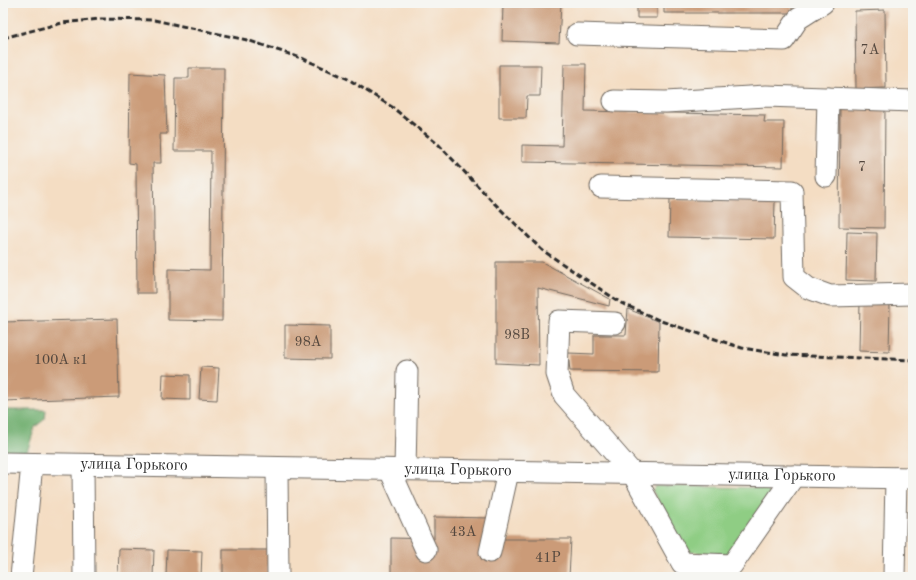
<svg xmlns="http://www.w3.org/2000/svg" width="916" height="580" font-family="'Old Standard TT',serif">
<rect width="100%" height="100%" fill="#f6f6f2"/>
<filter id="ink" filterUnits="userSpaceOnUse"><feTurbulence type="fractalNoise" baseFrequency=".025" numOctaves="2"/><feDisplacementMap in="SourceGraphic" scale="8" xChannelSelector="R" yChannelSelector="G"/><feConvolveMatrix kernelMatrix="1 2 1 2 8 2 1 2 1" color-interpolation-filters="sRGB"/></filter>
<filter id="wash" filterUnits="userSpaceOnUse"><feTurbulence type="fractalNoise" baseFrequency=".012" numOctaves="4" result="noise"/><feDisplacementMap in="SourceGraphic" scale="16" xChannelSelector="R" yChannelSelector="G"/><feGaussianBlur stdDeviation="0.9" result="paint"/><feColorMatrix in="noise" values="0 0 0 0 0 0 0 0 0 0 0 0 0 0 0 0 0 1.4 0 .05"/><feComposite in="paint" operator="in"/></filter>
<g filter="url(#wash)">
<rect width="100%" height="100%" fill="#f4ddc3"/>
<path fill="#8fcd84" stroke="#5d7c58" d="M656,486L764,488L769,492V498L728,554L687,552L652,490Z"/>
<path fill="#73b072" stroke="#4f6e4e" d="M3,410H46L45,419L35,427L27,452H3Z"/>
<g id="blocks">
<path fill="#cb9b78" d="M503,3H561L559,43L502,41Z
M637,3H657V18H637Z
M664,3H792V13H664Z
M885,10L886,88L856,89L855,11Z
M564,64H586L585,111L765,115L764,122H784L783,167L522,162V145L562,146Z
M499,65H541L540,96H527L526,118H499Z
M189,68H224L222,321L168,320V269L210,270L211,151H174L175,78H189Z
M130,73L165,75L167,134H160L161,163H153L155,293H137L136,164L129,163Z
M840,106H885L884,228L839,227Z
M670,199L775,201L774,239L669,237Z
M847,232L877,233L876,281L846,280Z
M496,262H542L610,299L609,306L538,288L539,365L496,363Z
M860,302L890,303L889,352L859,351Z
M628,309L659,322L658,372L570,371L568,353L594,354V335H626Z
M117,319L119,397L3,401V322Z
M285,325L330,326V359L285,358Z
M201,367L219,368L217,400L199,399Z
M163,374L190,375V400L162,399Z
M434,517L492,518L491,539H571L569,577H391V538L434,539Z
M119,549L154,550L153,577H118Z
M167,550L202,551L201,577H166Z
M223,550H268V577H223Z
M697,567L717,569V577H697Z"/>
</g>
</g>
<g filter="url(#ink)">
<use href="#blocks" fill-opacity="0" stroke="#716960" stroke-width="1"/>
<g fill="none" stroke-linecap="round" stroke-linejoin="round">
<defs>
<g id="minor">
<path d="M577,34L784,40L798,19L823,3"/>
<path d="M614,101L666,102L766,96L913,101"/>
<path d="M826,176L828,98"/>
<path d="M601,187L792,191L794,277L808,288L830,296L913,294"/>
<path d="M615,323L559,321L557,374L564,395L633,474L682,563L732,565L794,476"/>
<path id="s1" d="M3,463L913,478"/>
<path d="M83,465L84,577"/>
<path d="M277,468L278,577"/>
<path d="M390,470L426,550"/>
<path d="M405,470L407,371"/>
<path d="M490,552L508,472"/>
<path d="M21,577L32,464"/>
<path d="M894,577L896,478"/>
</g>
</defs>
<use href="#minor" stroke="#716960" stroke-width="23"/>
<use href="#minor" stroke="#fff" stroke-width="21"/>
<path stroke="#2b2b2b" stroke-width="3" stroke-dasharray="6 3" stroke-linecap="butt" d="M3,38L62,23L100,19L154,20L247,40L304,59L348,79L392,107L439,145L491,200L542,250L621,303L661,321L742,348L786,355L913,360"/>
</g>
</g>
<g text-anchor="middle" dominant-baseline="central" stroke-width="3" stroke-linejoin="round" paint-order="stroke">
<g font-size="14" fill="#53473e">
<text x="870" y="50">7А</text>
<text x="862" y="167">7</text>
<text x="517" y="335">98В</text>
<text x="308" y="342">98А</text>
<text x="61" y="360">100А к1</text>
<text x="463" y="532">43А</text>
<text x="548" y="558">41Р</text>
</g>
<g font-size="16" fill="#2b2b2b" stroke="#f6f6f2">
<text stroke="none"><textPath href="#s1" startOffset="131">улица Горького</textPath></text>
<text stroke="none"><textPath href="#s1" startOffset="455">улица Горького</textPath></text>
<text stroke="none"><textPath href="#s1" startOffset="779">улица Горького</textPath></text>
</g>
</g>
<rect width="916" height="580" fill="none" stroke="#f6f6f2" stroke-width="16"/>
</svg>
